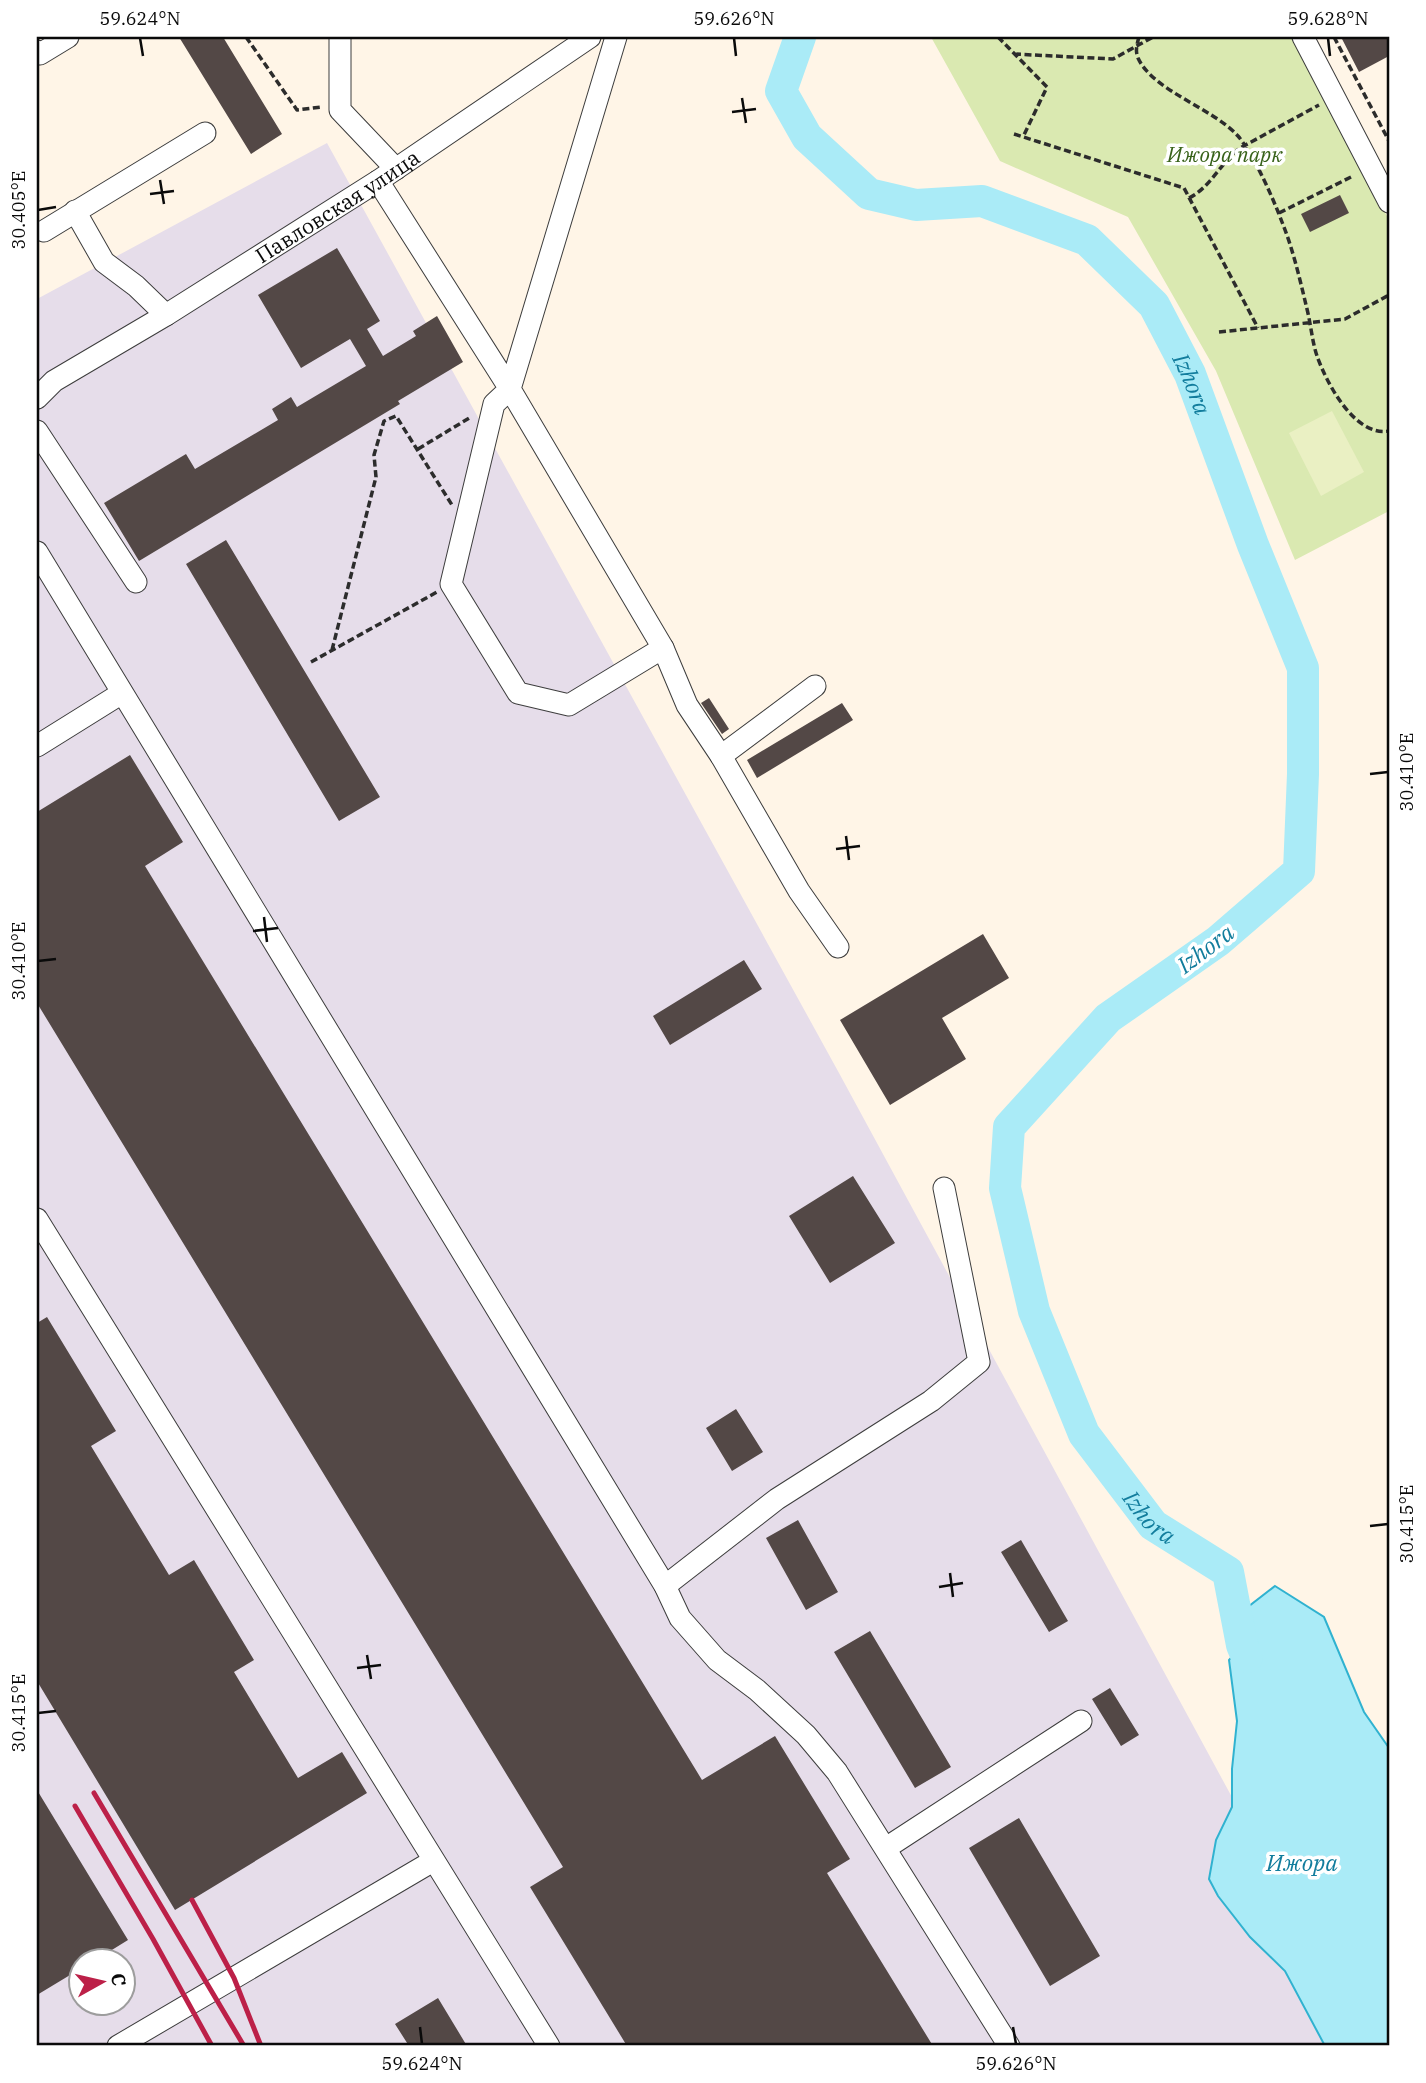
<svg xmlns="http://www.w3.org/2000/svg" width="1426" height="2083" font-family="'IBM Plex Serif',serif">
<rect width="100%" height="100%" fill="#fff5e7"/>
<path fill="#e6ddea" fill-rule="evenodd" d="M327,143L839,1073L1367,2046H37V299ZM80,1960H122V2002H80Z"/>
<path fill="#dae9b1" d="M931,37H1294L1389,220V511L1295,560L1216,371L1128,217L1000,161Z"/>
<path fill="#eaf0c3" d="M1332,411L1364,472L1321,496L1289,433Z"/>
<path fill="#aaebf7" stroke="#30b2d0" stroke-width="2" d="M1275,1586L1324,1617L1364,1712L1389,1748V2046H1325L1285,1971L1250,1937L1218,1896L1209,1879L1216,1840L1232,1807V1769L1237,1721L1229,1660L1242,1645L1235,1617Z"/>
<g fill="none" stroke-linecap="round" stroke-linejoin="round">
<path stroke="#aaebf7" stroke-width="32" id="s1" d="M800,37L781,91L807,137L869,194L916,205L982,201L1087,240L1154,305L1190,374L1253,545L1303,668V774L1299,871L1218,941L1108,1018L1009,1127L1005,1188L1034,1311L1084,1434L1153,1525L1228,1572L1242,1645L1247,1657"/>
</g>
<path fill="#534846" d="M179,37H223L282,134L251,154Z
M1341,37H1389V56L1359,72Z
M1340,195L1349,213L1310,232L1301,214Z
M337,248L380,321L367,329L383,356L416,336L413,331L437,316L463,362L398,401L400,404L139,561L104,503L186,454L195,469L278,420L272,409L291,397L297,407L366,366L350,339L301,368L258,295Z
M226,540L380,797L339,821L186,564Z
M709,698L729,729L722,734L701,703Z
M842,703L853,720L757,778L747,760Z
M130,755L183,842L145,866L702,1780L775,1736L850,1859L827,1873L933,2046H627L530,1887L563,1867L37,1003V812Z
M983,934L1009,978L942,1018L966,1059L890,1105L840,1020Z
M744,960L762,989L670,1045L653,1016Z
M853,1176L895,1243L830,1283L789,1216Z
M47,1317L116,1431L91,1446L169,1575L194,1560L254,1660L234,1672L298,1778L342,1752L367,1793L175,1910L37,1681V1323Z
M736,1409L763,1452L732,1471L706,1428Z
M798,1520L838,1592L806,1610L766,1538Z
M1021,1540L1068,1621L1049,1632L1001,1552Z
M870,1631L951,1767L915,1788L834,1652Z
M1110,1688L1139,1735L1121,1746L1092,1699Z
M37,1790L128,1940L94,1961H80V1969L37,1995Z
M1019,1818L1100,1956L1050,1986L969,1848Z
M438,1998L467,2046H409L395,2024Z"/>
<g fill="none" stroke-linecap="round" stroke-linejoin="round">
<defs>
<g id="minor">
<path d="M340,37V110L396,169"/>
<path d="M1303,37L1389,202"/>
<path d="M37,51L40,54L68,37"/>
<path d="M378,181L510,389L663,648L569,705L518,693L451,584L494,404L510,389L616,37"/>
<path d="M75,211L104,262L136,286L166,315"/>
<path d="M44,231L205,133"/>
<path id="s2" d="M37,398L54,381L166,315L378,181L590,37"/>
<path d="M37,431L136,582"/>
<path d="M37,552L665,1586L680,1618L717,1660L757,1690L806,1735L837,1772L1009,2046"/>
<path d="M663,648L687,705L721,756L799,891L838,947"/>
<path d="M37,746L122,693"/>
<path d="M721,756L815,686"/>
<path d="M37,1219L549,2046"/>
<path d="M665,1586L777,1499L931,1401L979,1362L944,1188"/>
<path d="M886,1848L1081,1721"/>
<path d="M118,2046L433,1861"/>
</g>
</defs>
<use href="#minor" stroke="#3d3d3d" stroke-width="23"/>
<path stroke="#2c2c2c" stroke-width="3.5" stroke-dasharray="7 3.5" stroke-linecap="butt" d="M246,37L297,110L321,107
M998,37L1047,87L1023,137
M1139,37C1137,44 1135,51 1138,58C1153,91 1213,108 1238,136C1254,155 1273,198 1282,222C1293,249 1300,280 1307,309C1311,325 1312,341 1317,356C1327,384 1355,437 1389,431
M1334,37L1389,141
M1014,54L1113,59L1153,37
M1014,134L1184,188L1258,328
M1189,198C1211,187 1221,162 1240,148L1319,105
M1279,213L1353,176
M1219,332L1345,319L1389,295
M418,449L471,417
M332,650L376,477L374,455L384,421L396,416L452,505
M311,662L437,592"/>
<use href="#minor" stroke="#fff" stroke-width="21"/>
<path stroke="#bc2048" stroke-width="5" d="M94,1793L244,2046
M75,1806L153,1939L212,2046
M192,1900L234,1978L261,2046"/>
</g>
<path fill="none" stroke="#0a0a0a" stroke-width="2.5" d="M140,38L143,56M734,38L736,56M1328,38L1330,56M742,98L746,123M732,112L756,109M160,180L164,204M150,194L174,191M38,210L56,207M1370,774L1388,772M846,836L849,860M836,849L860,846M264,917L267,942M253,931L278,928M38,961L56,959M1370,1526L1388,1524M950,1573L953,1597M939,1587L963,1583M367,1655L371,1679M357,1668L381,1665M38,1713L56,1711M420,2027L422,2044M1013,2027L1016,2044"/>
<g text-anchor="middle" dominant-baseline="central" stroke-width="7" stroke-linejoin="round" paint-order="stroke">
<g font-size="21" font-style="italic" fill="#38621a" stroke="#fff">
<text x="1225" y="154">Ижора парк</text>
</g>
<g font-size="21" fill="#0a0a0a" stroke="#fff">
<text stroke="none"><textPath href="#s2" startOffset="357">Павловская улица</textPath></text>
</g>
<g font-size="23" font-style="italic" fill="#127d9d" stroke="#fff">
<text stroke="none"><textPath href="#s1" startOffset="602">Izhora</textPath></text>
<text transform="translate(1205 948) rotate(-37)">Izhora</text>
<text stroke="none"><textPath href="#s1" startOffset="1925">Izhora</textPath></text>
<text x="1302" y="1862">Ижора</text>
</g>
</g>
<rect width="1426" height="2083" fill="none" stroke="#ffffff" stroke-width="77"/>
<g transform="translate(102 1982) rotate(82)"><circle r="33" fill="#ffffff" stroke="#9d9d9d" stroke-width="2"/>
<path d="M0-5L12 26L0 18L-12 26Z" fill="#bc2048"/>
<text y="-10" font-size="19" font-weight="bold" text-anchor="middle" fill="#0a0a0a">С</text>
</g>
<rect x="38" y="38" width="1350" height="2006" fill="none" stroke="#0a0a0a" stroke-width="2.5"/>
<g font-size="18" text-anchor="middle" fill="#0a0a0a">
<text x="140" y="25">59.624°N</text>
<text x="734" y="25">59.626°N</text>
<text x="1328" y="25">59.628°N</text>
<text transform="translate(19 210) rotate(-90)" y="6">30.405°E</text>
<text transform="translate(1407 772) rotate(-90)" y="6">30.410°E</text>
<text transform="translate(19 961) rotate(-90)" y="6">30.410°E</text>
<text transform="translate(1407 1524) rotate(-90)" y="6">30.415°E</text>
<text transform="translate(19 1713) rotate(-90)" y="6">30.415°E</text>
<text x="422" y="2070">59.624°N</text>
<text x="1016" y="2070">59.626°N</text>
</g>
</svg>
